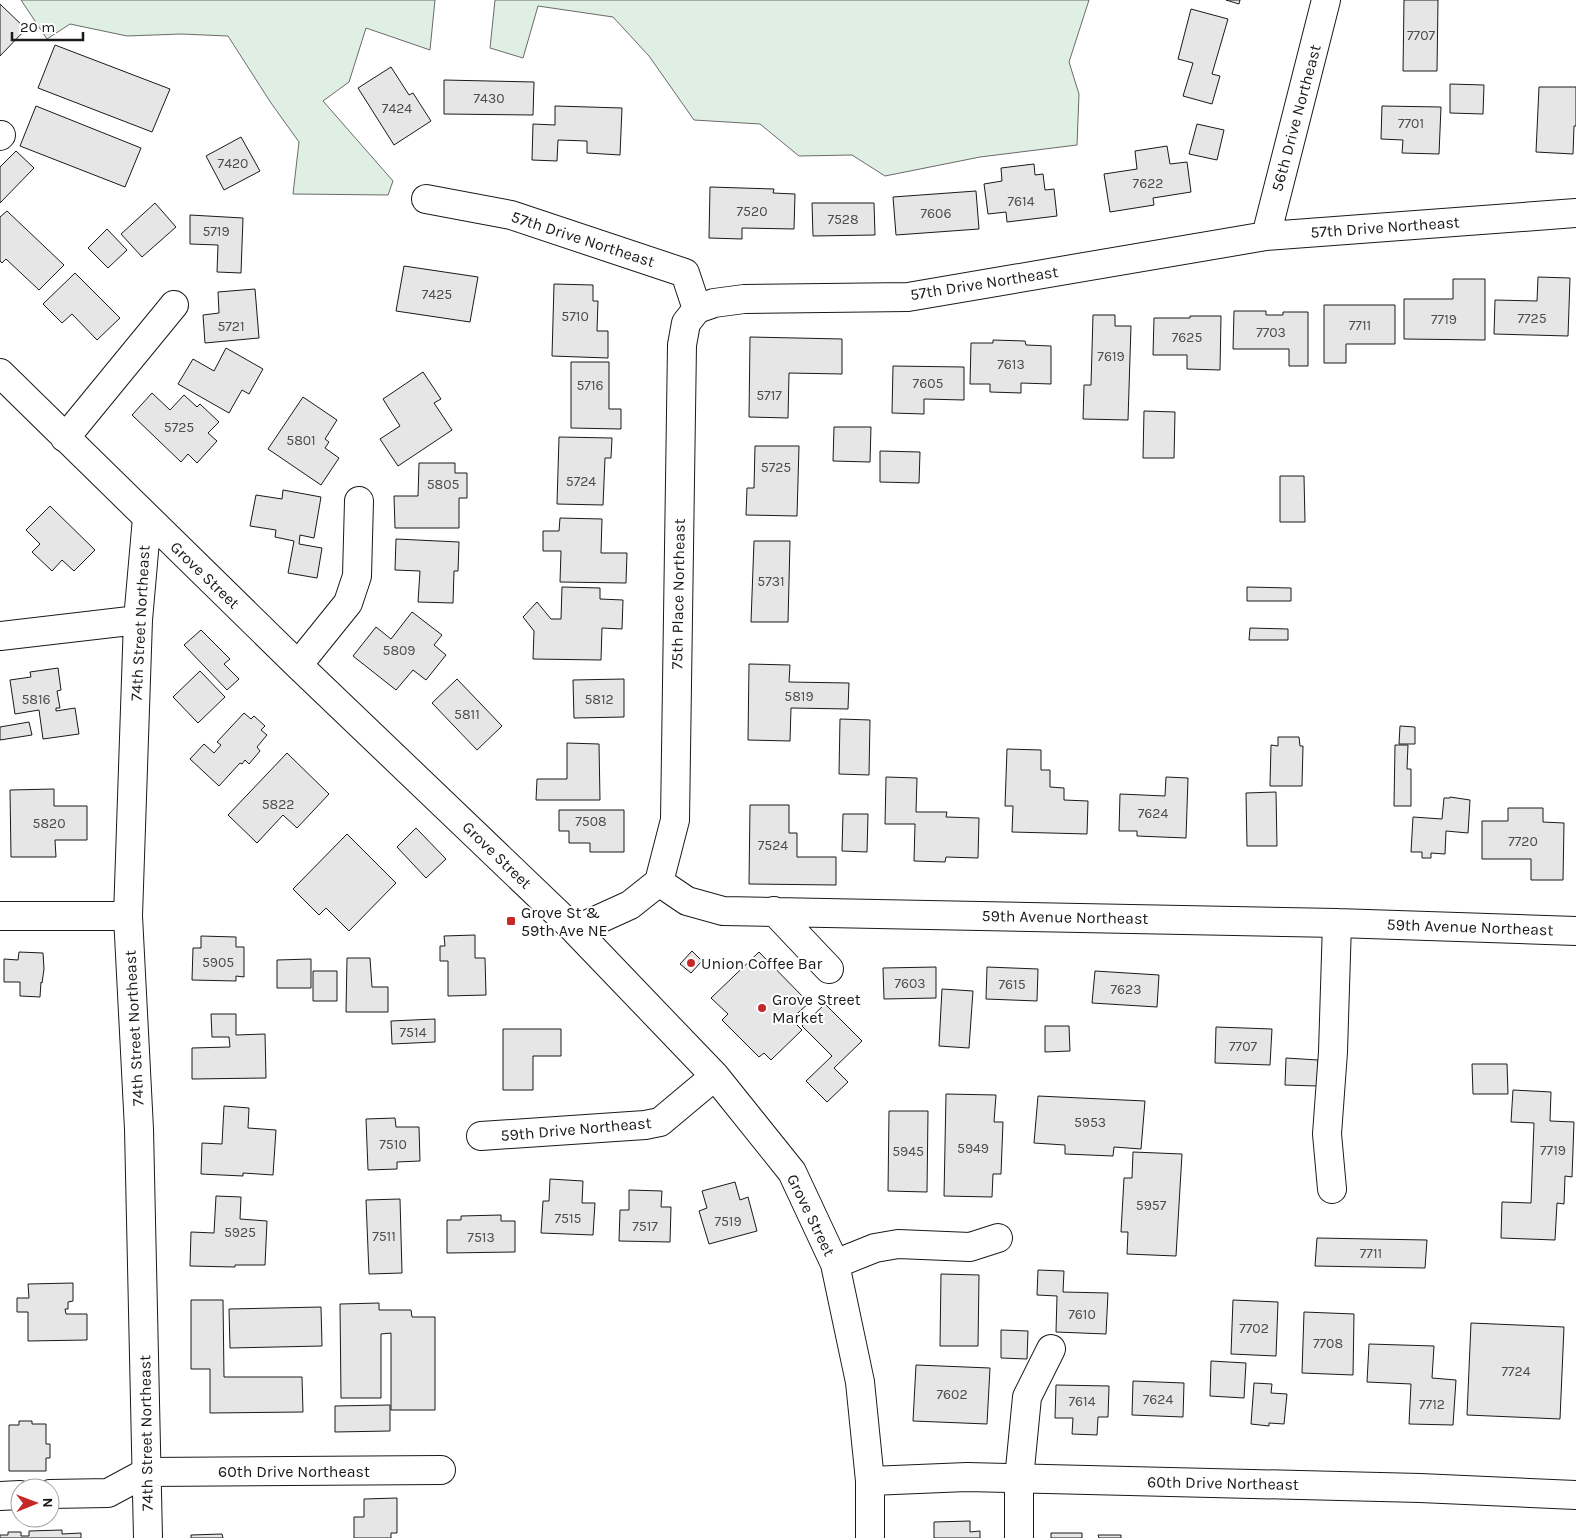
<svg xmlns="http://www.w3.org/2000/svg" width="1576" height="1538" font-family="Karla,sans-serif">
<rect width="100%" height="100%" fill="#fff"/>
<path fill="#e0efe3" stroke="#6a6a6a" d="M21,0H435L430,50L366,28L349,82L323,101L393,181L388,195L293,194L299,142L271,103L228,36L181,34L127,36L70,24L47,39Z
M495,0H1089L1069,62L1079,94L1077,145L980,157L885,176L852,155L799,156L760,124L694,120L649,56L613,17L538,6L523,58L490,48Z"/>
<path fill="#e6e6e6" stroke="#1a1a1a" d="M1226,0H1240L1239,4Z
M1404,0H1438L1437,71H1403Z
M0,4L26,29L0,56Z
M1191,9L1228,19L1212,74L1220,76L1212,104L1183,96L1193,63L1178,59Z
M55,45L170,89L152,132L38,88Z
M391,67L409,95L413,93L431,121L394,145L358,88Z
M444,80L534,82L533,115L444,114Z
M1450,84L1484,85L1483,114L1450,113Z
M1539,87H1576V126H1574L1573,154L1536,152Z
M36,106L141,148L125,187L20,146Z
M555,106L622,108L620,155L587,153V141L558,140L557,161L532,160L533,124L555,125Z
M1382,106L1441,107L1439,154L1402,153L1403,140L1381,139Z
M1197,124L1224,130L1217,160L1189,154Z
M241,137L260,171L224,190L206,156Z
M1167,146L1170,164L1187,162L1191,192L1153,198L1154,205L1110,212L1104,174L1137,169L1135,151Z
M16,151L34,168L0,203V167Z
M1034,164L1035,175L1043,174L1045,190L1054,189L1057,216L1007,222L1006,212L988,214L984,184L1002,181L1001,168Z
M710,187L774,189L773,193L795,194L794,229L742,228V239L709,238Z
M976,191L979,229L896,235L893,197Z
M155,203L176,227L142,257L121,234Z
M812,203H874L875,235L813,236Z
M7,211L64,265L39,290L6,259L2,263L0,261V217Z
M190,215L243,218L241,273L217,272L218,245L190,244Z
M107,229L127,250L108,268L88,248Z
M404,266L478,277L470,322L396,311Z
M75,273L120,318L97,340L72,314L62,323L43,304Z
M1538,277L1570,278L1568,336L1494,334L1495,300L1537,301Z
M1453,279H1485V340L1404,339V299H1453Z
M554,284L593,285V301H598L597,331H608V358L552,356Z
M255,289L259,338L205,343L203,315L219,313L218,292Z
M1324,305H1395V344H1346V363H1324Z
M1234,311H1266V315H1283V312H1308V366H1289V349H1233Z
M1093,315H1115V326H1131L1128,420L1083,419L1084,385H1091Z
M1190,316H1221L1220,370L1187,369V355H1153L1154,318H1190Z
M750,337L842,339V374L789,373L788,418L749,417Z
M993,340L1025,341L1026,345L1051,346V384L1021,383V393L990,392V384H970L971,343H993Z
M226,348L263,369L249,394L242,390L229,413L178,384L193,359L214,371Z
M571,362H609V409H621V429L571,428Z
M893,366L964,367V400L924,399V414L892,413Z
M423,372L441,399L434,403L452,430L398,466L380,439L400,426L383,399Z
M152,393L170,410L184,395L197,407L200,404L219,422L208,433L217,441L197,463L188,454L181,462L132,415Z
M303,397L337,420L325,439L329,442L325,448L339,458L321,485L268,449Z
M1144,411L1175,412L1174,458H1143Z
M834,427H871L870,462L833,461Z
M559,437L612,438L611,458H605L603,505L557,504Z
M755,446H799L797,516L746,515L747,488H754Z
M880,451L920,452L919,483L880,482Z
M419,463H455V473H467V498H459V528H395L394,496H418Z
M1280,476H1304L1305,522H1280Z
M283,490L321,497L314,538L300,535L299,544L322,548L317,578L288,573L294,541L275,537L276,530L250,526L256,495L282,499Z
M50,506L95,550L74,571L62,560L52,571L32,552L40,544L26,530Z
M560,518L602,519L601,553H627L626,583L560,582L561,551H543V531H559Z
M396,539L459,542L458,571H454L453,603L418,602L420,571L395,570Z
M754,541H790L788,622H751Z
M562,587L600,588V599L623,600L622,629L602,628L601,660L533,659L534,631L523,617L537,602L551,619H561Z
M1247,587L1291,588V601H1247Z
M412,612L442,635L434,645L446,655L426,680L413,670L396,690L353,656L376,627L391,639Z
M1250,628L1288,629V640H1249Z
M201,630L230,659L224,664L239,679L227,690L184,645Z
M749,664L790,665L789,682L849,683L848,709L791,708L790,741L748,740Z
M58,668L61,690L57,691L60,708H56V711L75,708L79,734L43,739L39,710L15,714L10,680L31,677L30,672Z
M200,671L225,697L198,723L173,697Z
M457,679L502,726L477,750L432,703Z
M624,679V717L574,718L573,680Z
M244,713L251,719L254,716L265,726L261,730L267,735L257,747L260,751L249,764L245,760L242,764L240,763L219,786L190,759L204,744L214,753L221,745L217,742Z
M840,719L870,720L869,775L839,774Z
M29,722L32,735L0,740V727Z
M1400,726L1415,727V744H1399Z
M1278,737H1299L1300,746H1303L1302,786H1270L1271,745L1278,746Z
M567,743L599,744L600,800H536L537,779H567Z
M1395,745H1408L1407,769H1411V806H1394Z
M1007,749L1041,750V770H1050V787L1064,788V800L1088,801L1087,834L1012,832L1013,806H1005Z
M287,753L329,794L297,828L283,815L257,843L228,815Z
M886,777L917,778L916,812H947L946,817L979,818L978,858L946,857L945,862L914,861L915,824H885Z
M1166,777L1188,778L1186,838L1137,836V831H1119L1120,794L1165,796Z
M54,789V806H87V840H55L56,857H11L10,790Z
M1276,792L1277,846H1247L1246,793Z
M1450,797L1470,800L1468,833L1446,831L1445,854L1431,853V858H1422V852H1411L1413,817L1442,819L1444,798H1450Z
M750,805H789V833H797V857H836V885L749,884Z
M1508,808H1543V822L1564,823L1563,880H1531V859H1482V821H1508Z
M559,810H624V852H590V843H569V831H559Z
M843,814H868L867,852L842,851Z
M416,828L446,859L426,878L397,847Z
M347,834L396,883L349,931L326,908L319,915L293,889Z
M475,935V958H485L486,995L448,996V961H440V946H445L444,936Z
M201,936L236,937V947H244V977L236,976V981L192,980L193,948H201Z
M692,951L702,961L691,973L680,964Z
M19,952L43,953L44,969L42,983L41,982L40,997L20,996V982H4V959L18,960Z
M759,952L809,1003L791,1019L802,1030L771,1060L764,1053L759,1057L722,1020L728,1014L711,998Z
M347,958H370L372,987H388V1012H346Z
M311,959V988H277V960Z
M936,967V998L884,999L883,968Z
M987,967L1038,969L1037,1001L986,999Z
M313,971H337V1001H313Z
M1095,971L1159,975L1157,1007L1092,1003Z
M942,989L973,991L969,1048L939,1046Z
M825,1004L862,1041L834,1068L848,1082L827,1102L806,1081L832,1056L802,1026Z
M211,1014H236V1035L265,1034L266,1078L192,1079V1048L230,1047L229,1037H212Z
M435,1019V1042L392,1044L391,1021Z
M1045,1026H1069L1070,1051L1045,1052Z
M1216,1027L1272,1029L1270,1065L1215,1063Z
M503,1029H561V1056H533V1090H503Z
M1286,1058L1318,1060L1317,1086L1285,1085Z
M1472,1064H1507L1508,1094H1473Z
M1513,1090L1551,1092L1550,1121L1574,1122L1572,1177L1565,1176L1564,1204L1557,1203L1555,1240L1501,1238L1502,1202L1531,1203L1534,1123L1511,1122Z
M946,1094L996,1095L994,1122H1003L1001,1174H993L992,1197L944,1196Z
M1038,1096L1145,1101L1141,1149L1114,1147L1113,1156L1065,1154V1145L1034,1143Z
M224,1106L249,1108L248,1128L276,1130L273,1175L243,1173V1176L201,1174L202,1143L222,1144Z
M889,1111H928L927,1192L888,1191Z
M395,1118L396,1127H419L420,1161L397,1162V1169L368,1170L366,1119Z
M1133,1152L1182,1154L1176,1256L1127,1254L1128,1232H1121L1124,1178H1132Z
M550,1179L583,1181L582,1203H595L593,1235L541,1233L543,1201H549Z
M735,1182L740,1200L748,1197L757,1231L709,1244L699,1211L707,1208L702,1191Z
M629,1190L662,1191L661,1207H671L670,1242L619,1241L620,1210H629Z
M216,1196L241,1197L240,1219L267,1221L265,1265H235V1267L190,1266L191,1232L214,1233Z
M400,1199L402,1273L369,1274L366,1200Z
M501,1215V1221H515V1252L447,1253V1220H461V1216Z
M1317,1238L1427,1240L1425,1268L1315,1266Z
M1038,1270L1064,1271L1063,1292L1108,1293L1106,1334L1056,1332L1057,1296L1037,1295Z
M941,1274L979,1275L978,1346H940Z
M73,1283V1301L68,1302V1309H65L66,1314H87V1340L28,1341V1312H17V1298H29L28,1284Z
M191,1300H223L224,1377H302L303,1412L210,1413V1369H191Z
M1233,1300L1278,1302L1276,1356L1231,1354Z
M379,1303V1310H411L412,1317H435V1410H391V1333L381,1334V1398H341L340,1304Z
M321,1307L322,1346L230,1348L229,1309Z
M1304,1312L1354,1314L1353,1375L1302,1373Z
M1471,1323L1564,1327L1560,1419L1467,1415Z
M1001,1330L1028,1331L1027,1359L1001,1358Z
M1369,1344L1434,1346L1432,1378L1456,1380L1453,1425L1409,1424L1411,1384L1367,1382Z
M1211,1361L1246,1363L1244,1398L1210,1396Z
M916,1365L990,1368L987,1424L913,1421Z
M1133,1381L1184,1383L1183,1417L1132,1415Z
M1254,1383L1272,1384L1271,1393L1287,1394L1284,1424L1269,1423V1426L1251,1424Z
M1056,1385L1109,1386L1108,1417H1098L1097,1435L1072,1434L1073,1418H1055Z
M390,1405V1431L335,1432V1406Z
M19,1421H32V1424H46V1444H50V1458H46V1471H9V1425H19Z
M397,1498V1533H391V1538H354V1517H364V1499Z
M970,1521V1532L980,1531V1538H934V1522Z
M62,1530V1534L81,1533V1538H0V1535H8V1532H21V1536H29V1531Z
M1051,1533H1082V1538H1051Z
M222,1534L223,1538H191V1535Z
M1098,1535H1121V1538H1099Z"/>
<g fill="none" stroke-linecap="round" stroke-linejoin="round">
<defs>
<path id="minor" d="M0,136L1,135
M426,199L511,215L685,273L697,309L714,303L744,299L908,297L1266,236L1576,213
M1266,236L1326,0
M0,373L298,665L575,930L715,1076L792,1172L835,1264L860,1382L870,1481V1538
M65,438L174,305
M147,518L138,620L128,916L139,1129L148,1538
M0,636L138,620
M298,665L348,603L357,576L359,501
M659,882L675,820L682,345L686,323L697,309
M774,911L829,969
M0,916H128
M575,930L630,905L659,882L687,901L723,911L1337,923L1576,931
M481,1136L645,1125L660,1122L715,1076
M1332,1189L1327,1134L1333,1052L1337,923
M835,1264L875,1248L898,1244L970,1247L998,1238
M870,1481L967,1477L1420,1488L1576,1495
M50,1494L108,1493L147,1472L441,1470
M0,1496L20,1495
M1019,1538V1479L1027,1397L1051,1349"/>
</defs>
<use href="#minor" stroke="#1a1a1a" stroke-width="30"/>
<use href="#minor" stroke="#fff" stroke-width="28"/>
</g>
<g fill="#c62828" stroke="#fff" stroke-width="2">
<rect x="506" y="916" width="10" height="10" rx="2.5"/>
<circle cx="691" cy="963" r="5"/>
<circle cx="762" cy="1008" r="5"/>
</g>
<g text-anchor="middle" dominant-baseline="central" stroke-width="4" stroke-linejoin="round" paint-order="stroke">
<g font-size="14" fill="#4d4d4d">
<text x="1421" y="35">7707</text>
<text x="489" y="98">7430</text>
<text x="397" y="108">7424</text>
<text x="1411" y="123">7701</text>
<text x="233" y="163">7420</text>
<text x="1148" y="183">7622</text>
<text x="1021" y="201">7614</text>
<text x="752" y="211">7520</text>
<text x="936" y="213">7606</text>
<text x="843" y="219">7528</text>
<text x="216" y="231">5719</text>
<text x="437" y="294">7425</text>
<text x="575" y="316">5710</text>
<text x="1532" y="318">7725</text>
<text x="1444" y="319">7719</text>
<text x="1360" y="325">7711</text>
<text x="231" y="326">5721</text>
<text x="1271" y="332">7703</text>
<text x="1187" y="337">7625</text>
<text x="1111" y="356">7619</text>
<text x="1011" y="364">7613</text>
<text x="928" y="383">7605</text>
<text x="590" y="385">5716</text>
<text x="769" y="395">5717</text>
<text x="179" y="427">5725</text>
<text x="301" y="440">5801</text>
<text x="776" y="467">5725</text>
<text x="581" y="481">5724</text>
<text x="443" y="484">5805</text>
<text x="771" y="581">5731</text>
<text x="399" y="650">5809</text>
<text x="799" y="696">5819</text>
<text x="36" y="699">5816</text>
<text x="599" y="699">5812</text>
<text x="467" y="714">5811</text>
<text x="278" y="804">5822</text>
<text x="1153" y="813">7624</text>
<text x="591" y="821">7508</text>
<text x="49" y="823">5820</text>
<text x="1523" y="841">7720</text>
<text x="773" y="845">7524</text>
<text x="218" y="962">5905</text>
<text x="910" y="983">7603</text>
<text x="1012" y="984">7615</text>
<text x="1126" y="989">7623</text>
<text x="413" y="1032">7514</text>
<text x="1243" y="1046">7707</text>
<text x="1090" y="1122">5953</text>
<text x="393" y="1144">7510</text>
<text x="973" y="1148">5949</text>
<text x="1553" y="1150">7719</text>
<text x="908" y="1151">5945</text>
<text x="1151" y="1205">5957</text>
<text x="568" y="1218">7515</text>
<text x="728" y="1221">7519</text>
<text x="645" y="1226">7517</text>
<text x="240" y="1232">5925</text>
<text x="384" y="1236">7511</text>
<text x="481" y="1237">7513</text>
<text x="1371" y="1253">7711</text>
<text x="1082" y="1314">7610</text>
<text x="1254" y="1328">7702</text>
<text x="1328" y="1343">7708</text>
<text x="1516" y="1371">7724</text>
<text x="952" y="1394">7602</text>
<text x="1158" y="1399">7624</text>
<text x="1082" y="1401">7614</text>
<text x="1432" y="1404">7712</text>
</g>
<g font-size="16" fill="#1a1a1a" stroke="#fff">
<text transform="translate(1296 118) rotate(-75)">56th Drive Northeast</text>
<text transform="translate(1385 227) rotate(-4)">57th Drive Northeast</text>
<text transform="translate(583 239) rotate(18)">57th Drive Northeast</text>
<text transform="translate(984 283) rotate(-9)">57th Drive Northeast</text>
<text transform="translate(205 575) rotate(44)">Grove Street</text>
<text transform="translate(678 594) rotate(-89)">75th Place Northeast</text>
<text transform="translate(140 623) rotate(-87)">74th Street Northeast</text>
<text transform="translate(497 855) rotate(44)">Grove Street</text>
<text transform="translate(1065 917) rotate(1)">59th Avenue Northeast</text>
<text transform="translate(1470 927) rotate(2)">59th Avenue Northeast</text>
<text transform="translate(134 1028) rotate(-93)">74th Street Northeast</text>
<text transform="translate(576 1129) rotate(-5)">59th Drive Northeast</text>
<text transform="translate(811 1215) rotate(64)">Grove Street</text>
<text transform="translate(146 1433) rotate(-91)">74th Street Northeast</text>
<text x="294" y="1471">60th Drive Northeast</text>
<text transform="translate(1223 1483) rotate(1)">60th Drive Northeast</text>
</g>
<g font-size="16" fill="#1a1a1a" stroke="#fff" text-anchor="start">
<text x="521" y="912">Grove St &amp;<tspan x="521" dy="18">59th Ave NE</tspan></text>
<text x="701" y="963">Union Coffee Bar</text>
<text x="772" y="999">Grove Street<tspan x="772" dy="18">Market</tspan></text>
</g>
</g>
<g transform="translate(35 1503) rotate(89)"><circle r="24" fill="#ffffff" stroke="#a3a3a3"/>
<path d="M0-4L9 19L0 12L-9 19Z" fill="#c62828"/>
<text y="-8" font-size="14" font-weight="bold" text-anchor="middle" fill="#1a1a1a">N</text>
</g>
<path d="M12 32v8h71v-8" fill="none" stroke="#1a1a1a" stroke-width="2.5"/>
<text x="20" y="32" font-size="15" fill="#1a1a1a" stroke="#ffffff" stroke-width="4" paint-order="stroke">20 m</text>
</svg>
